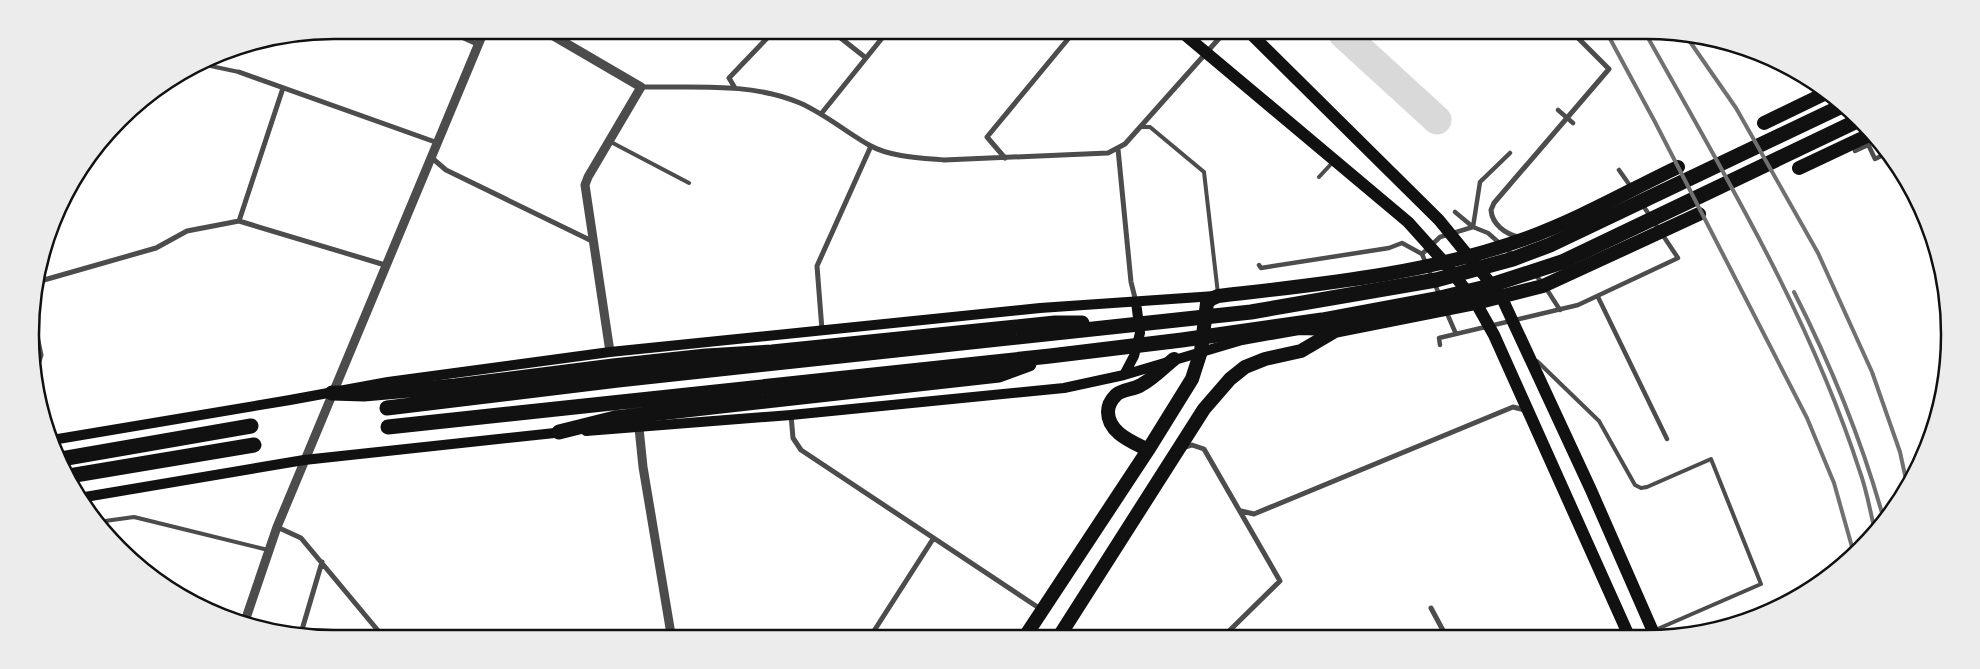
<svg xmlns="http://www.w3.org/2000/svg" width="1980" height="669" font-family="'Alegreya Sans',sans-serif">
<rect width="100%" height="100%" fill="#fff"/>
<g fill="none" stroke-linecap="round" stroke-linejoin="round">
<path stroke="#d9d9d9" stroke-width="29" d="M1343,34L1437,120"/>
<path stroke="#4c4c4c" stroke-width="4" d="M201,64L239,72
M1140,127H1150L1204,172L1218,294
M609,141L689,183
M1319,177L1333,162
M1537,361L1599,421L1635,485L1641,488L1647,487L1711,459L1761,584L1653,631L1631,635
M105,521L134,517L268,550"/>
<path stroke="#4c4c4c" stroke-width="4.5" d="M1815,85L1817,84
M1558,110L1573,123
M1860,127L1875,159L1887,153
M1855,151L1868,145
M1619,170L1631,187
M1455,212L1473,227L1488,233L1514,256
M1422,254L1439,294
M1259,265L1261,268L1389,248L1402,243L1422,254L1440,237L1473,227L1480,182L1510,153
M1534,274L1542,282L1560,310
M1598,297L1667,439
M1446,311L1456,334
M1440,345L1439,338L1578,305L1678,258L1642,204"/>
<path stroke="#4c4c4c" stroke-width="5" d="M446,30L477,44
M833,32L866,58
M239,72L438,143
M641,87C693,88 751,82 800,103C825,114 846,132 869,145C890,157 920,158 944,160L1108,153L1125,144L1223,34
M735,88L729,78L773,32
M821,114L887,32
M1118,149L1131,282L1136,302
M432,158L446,170L594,242
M1005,158L987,137L1073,33
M239,221L283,88
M1519,237C1505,234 1492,224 1491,210L1494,203L1609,69L1575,35
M37,282L156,248L187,231L239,221L385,265
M34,322L41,355L37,368
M822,330L817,266L871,146
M791,415L793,438L801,450L1042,610
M1183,448L1192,445L1204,449L1280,581L1225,635
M1241,511L1254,514L1513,407L1525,410
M277,527L301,538L380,633
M1431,608L1446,636
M301,633L322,562
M872,634L933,539"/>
<path stroke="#4c4c4c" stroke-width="9" d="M545,31L641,87L588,177L585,185L610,352
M639,428L643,467L671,634
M245,621L277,527L484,31"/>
<path stroke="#111" stroke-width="10" d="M1124,375L1134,356L1140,333L1136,302
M586,431L791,415L1064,388L1124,375L1242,340L1299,330L1334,331
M52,440L290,400L388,382L610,352L1040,308L1215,296
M79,498L304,460L564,432"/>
<path stroke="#111" stroke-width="12" d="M1184,34L1408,222L1444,262L1476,303L1494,335L1629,636
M1251,34L1439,220L1501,296L1591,490L1655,636"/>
<path stroke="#111" stroke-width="14" d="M1764,123L1826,93
M1799,168L1869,135
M1148,450C1133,442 1108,433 1108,412C1108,406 1111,400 1116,395C1123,389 1133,390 1141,385C1153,379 1164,367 1174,359
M1026,635L1148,450L1192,379L1201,351L1207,303L1211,299L1218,296C1322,284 1428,274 1527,238C1579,219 1628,191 1678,167
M1060,635L1204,409L1230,379L1245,367L1265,359L1301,351L1335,331L1476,303L1543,286L1699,214"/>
<path stroke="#111" stroke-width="15" d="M332,393L364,394L455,386L613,366L706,356L772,352L1055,323H1082
M387,408L618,380L1251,312L1436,280L1513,259L1550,245L1840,107
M388,427L1050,356L1182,340L1322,320L1440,298L1482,288L1562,262L1855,122
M559,432L615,418L999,375L1029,364
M61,459L251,426
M69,476L254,445"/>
<path stroke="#707070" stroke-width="4" d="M1608,35L1655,122L1807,418L1834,483L1854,554
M1647,36C1726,177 1810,317 1860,472C1867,491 1870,511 1875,531
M1686,36L1736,108L1818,253L1872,372L1900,452L1908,489
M1794,292C1831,365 1862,441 1884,520"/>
</g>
<path d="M0 0H1980V669H0ZM334 39H1646A295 295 0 0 1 1941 334V335A295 295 0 0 1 1646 630H334A295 295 0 0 1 39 335V334A295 295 0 0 1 334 39Z" fill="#ececec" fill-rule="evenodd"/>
<path fill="none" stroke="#111" stroke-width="2.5" d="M334 39H1646A295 295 0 0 1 1941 334V335A295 295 0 0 1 1646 630H334A295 295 0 0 1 39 335V334A295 295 0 0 1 334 39Z"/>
</svg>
